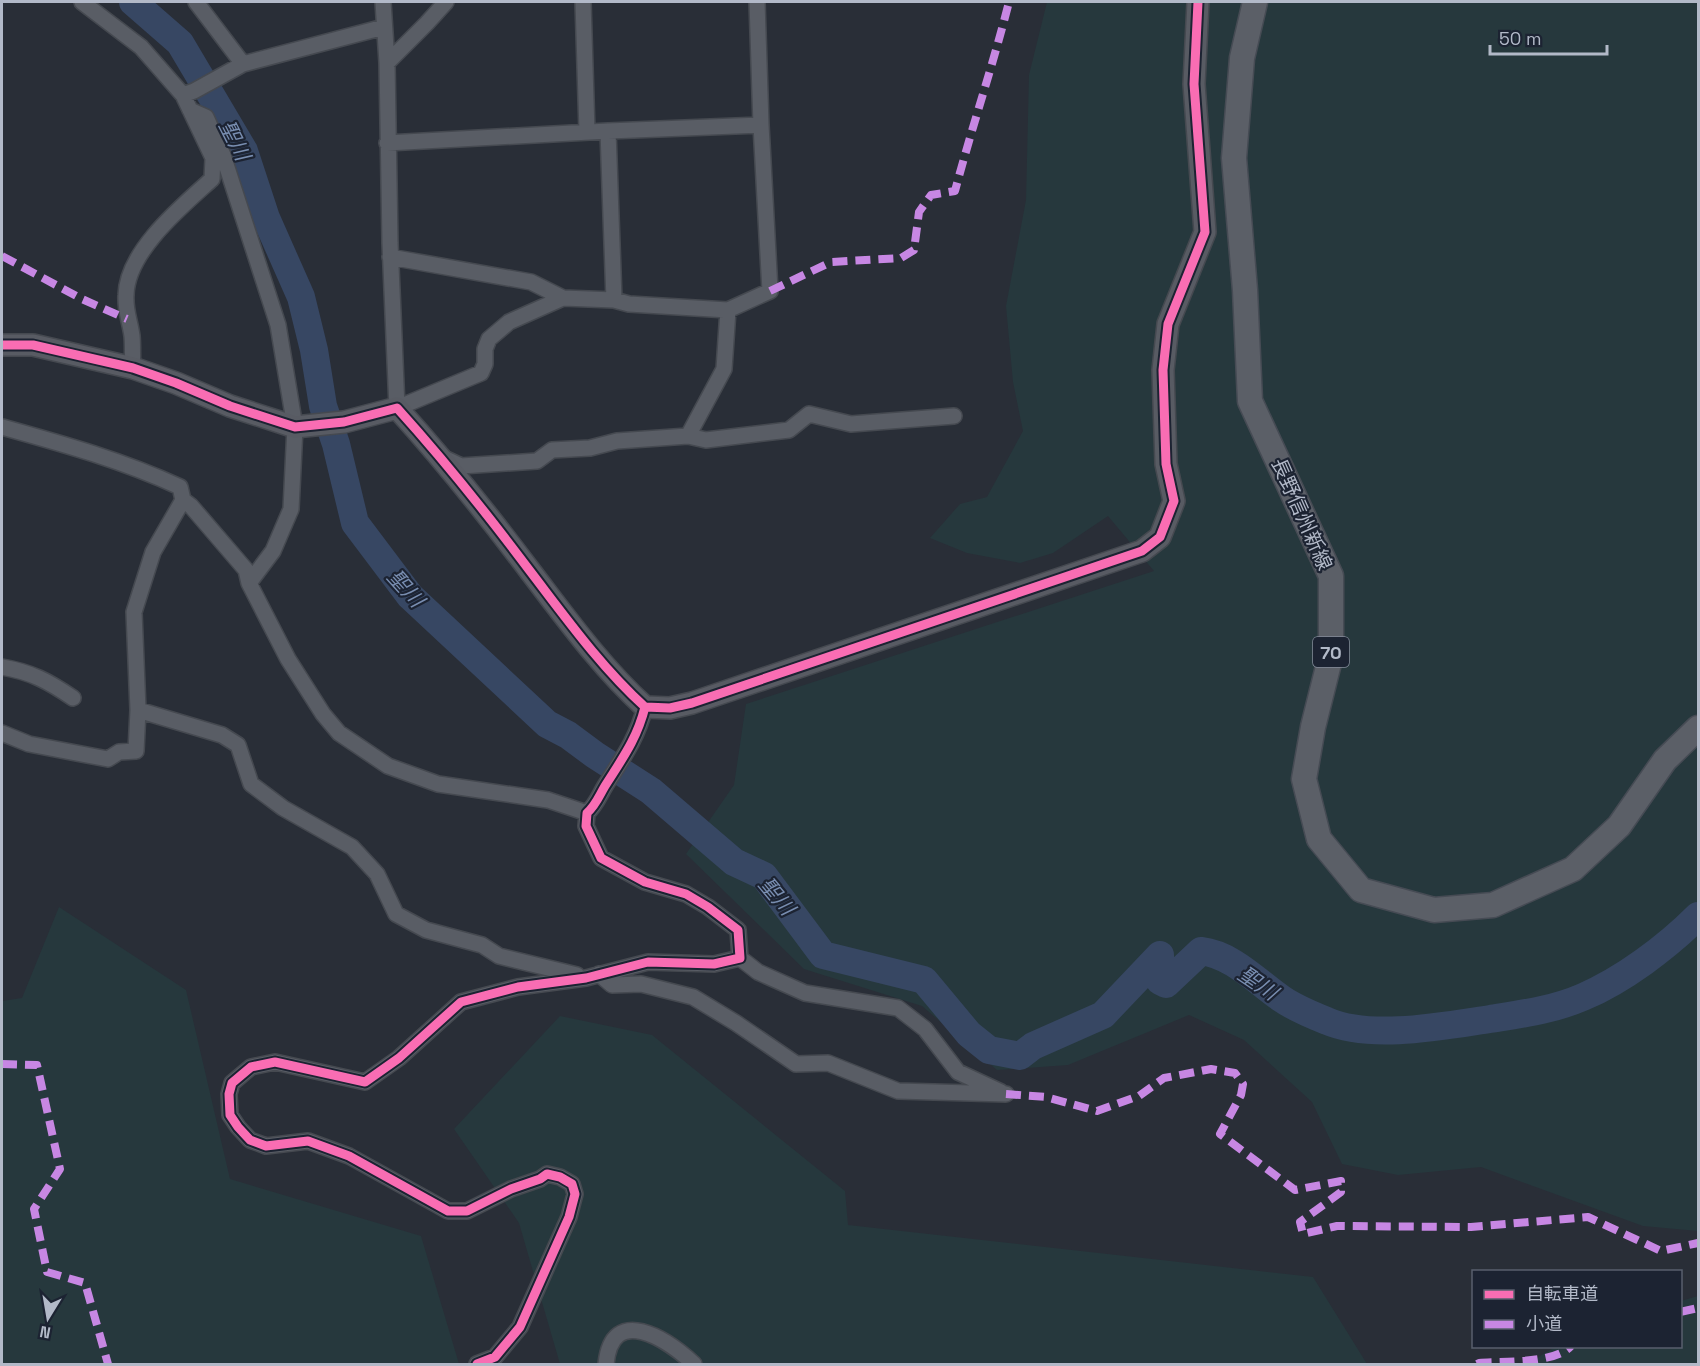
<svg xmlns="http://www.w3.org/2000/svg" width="1700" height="1366" font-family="'Space Grotesk','Noto Sans JP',sans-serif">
<rect width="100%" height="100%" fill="#292e37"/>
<path fill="#26383d" d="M1047,2H1698V1231L1643,1226L1481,1167L1398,1175L1342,1164L1312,1102L1244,1040L1189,1015L1068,1065L997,1070L922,1006L804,969L686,854L734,785L746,704L1154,571L1108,516L1053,553L1020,563L967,553L930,538L960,504L987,497L1023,431L1013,382L1006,306L1026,200L1029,75Z
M59,907L186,990L230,1179L421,1236L459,1364H2V1001L22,998Z
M560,1016L652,1035L845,1191L848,1225L1313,1277L1367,1364H560L519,1223L454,1129Z
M1698,1296V1364H1527L1555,1347L1680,1346L1681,1301Z"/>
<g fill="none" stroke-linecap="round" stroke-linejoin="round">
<path stroke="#374763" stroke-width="28" d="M133,2L180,43L244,151L266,218L301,297L314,350L323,406L336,444L355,523L410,596L547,724L568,735L595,755L651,791L734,862L764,876L823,955L924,980L969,1034L989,1050L1020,1056L1033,1046L1103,1015L1160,955V981L1166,984L1201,951C1233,955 1256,981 1282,999C1295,1008 1312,1015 1327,1021C1371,1040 1443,1026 1490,1019C1521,1014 1553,1010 1583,997C1623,980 1667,947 1698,916"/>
<defs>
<path id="street" d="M82,2L141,47L183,95L213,158L212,179C182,206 127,251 126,295C125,311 130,321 132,336C133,346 132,358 133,368
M196,2L243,64
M383,2L387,63L390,243L397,408L481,373L485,364V349L489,339L509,322L563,298L614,300L629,304L728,310L770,291L761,125L757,2
M583,2L587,132
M387,63L427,23L446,2
M183,95L194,91L243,64L384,27
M608,131L614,300
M387,143L608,131L761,125
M390,257L531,282L563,298
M2,427C63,444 121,460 180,487L183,500L153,552L134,612L138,710L136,751L119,752L108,759L29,744L2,733
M688,436L724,369L728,310
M444,458L461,466L537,461L552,450L590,448L617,441L688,436L706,440L789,430L809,414L851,424L954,416
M183,500L191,506L246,570L249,583L273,551L291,509L295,427L278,325L223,155L206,117L190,110
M249,583L288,659L323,714L339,733L388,766L438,784L548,800L587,813
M2,667C31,672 48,681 73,698
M138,710L222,735L238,745L251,784L283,808L352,847L377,874L396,914L426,930L482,945L499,956L577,975
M740,958L758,972L805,993L898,1008L925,1029L958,1072L1001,1092
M599,974L612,985L641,984L693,997L736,1023L796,1064L828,1063L898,1091L1006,1094
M477,1364L495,1357L520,1327L569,1217L575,1194L572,1184L560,1177L547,1174L540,1179L511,1189L467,1211H448L349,1156L308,1141L266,1146L250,1140L238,1127L230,1115L229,1094L232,1083L251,1067L275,1062L365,1082L399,1058L461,1002L518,987L586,978L648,962L714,964L740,958L738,930L708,907L686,894L645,882L601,858L586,826L587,813C596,805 599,796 605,786C622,759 637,739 645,707
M606,1364C612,1303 667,1339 694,1364"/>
<path id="secondary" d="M2,345H33L133,368L176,383L230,406L295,427L344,422L397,408C444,460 488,515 530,571C566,618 601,667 645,707L670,708L692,703L1142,551L1160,537L1174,501L1166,464L1163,370L1168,324L1205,232L1194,84L1198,2"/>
<path id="primary" d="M1255,2L1242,58L1234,158L1245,290L1250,401L1331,576V655L1313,727L1304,779L1319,839L1361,890L1434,910L1493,905L1573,869L1619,826L1665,760L1698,728"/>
</defs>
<use href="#street" stroke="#454950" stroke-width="18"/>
<use href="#secondary" stroke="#454950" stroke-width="24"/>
<use href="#primary" stroke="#464b54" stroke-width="27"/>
<use href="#street" stroke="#595d65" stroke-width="15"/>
<use href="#secondary" stroke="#585b63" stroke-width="21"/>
<use href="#primary" stroke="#5b5f67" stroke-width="24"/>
<path stroke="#c787e3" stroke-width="8" stroke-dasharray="15 8" stroke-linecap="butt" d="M2,256L82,299L127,319
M770,291L831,262L901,258L914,250L919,212L931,195L955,191C972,127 993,65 1009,2
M2,1064L37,1065L60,1169L34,1209L47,1272L85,1283L108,1364
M1006,1094L1046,1097L1097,1111L1139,1096L1164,1078L1211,1069L1235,1073L1243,1084L1241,1095L1220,1134L1295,1190L1341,1181V1192L1300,1222L1303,1234L1337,1226L1471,1227L1588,1217L1661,1251L1698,1243
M1680,1312L1698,1308
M1477,1364L1479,1363C1502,1361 1555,1364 1571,1346"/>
<defs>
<path id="cycleway" d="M2,345H33L133,368L176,383L230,406L295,427L344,422L397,408C444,460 488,515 530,571C566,618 601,667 645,707L670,708L692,703L1142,551L1160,537L1174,501L1166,464L1163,370L1168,324L1205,232L1194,84L1198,2
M477,1364L495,1357L520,1327L569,1217L575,1194L572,1184L560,1177L547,1174L540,1179L511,1189L467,1211H448L349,1156L308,1141L266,1146L250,1140L238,1127L230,1115L229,1094L232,1083L251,1067L275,1062L365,1082L399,1058L461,1002L518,987L586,978L648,962L714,964L740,958L738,930L708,907L686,894L645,882L601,858L586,826L587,813C596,805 599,796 605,786C622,759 637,739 645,707"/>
</defs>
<use href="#cycleway" stroke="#1c2332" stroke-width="13"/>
<use href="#cycleway" stroke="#f96db3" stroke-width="9"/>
</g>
<g text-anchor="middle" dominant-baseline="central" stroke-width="4.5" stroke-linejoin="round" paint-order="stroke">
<rect fill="#1c2332" stroke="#858c9b" stroke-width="1.5" x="1313" y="637" width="36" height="30" rx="4.5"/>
<g font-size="18" font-weight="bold" fill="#b2b9c8">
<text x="1331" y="652">70</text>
</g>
<g font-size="20" fill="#b2b9c8" stroke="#1c2332">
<text transform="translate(1302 514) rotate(66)">長野信州新線</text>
</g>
<g font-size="21" font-style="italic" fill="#798eb1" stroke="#1c2332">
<text transform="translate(235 140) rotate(63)">聖川</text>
<text transform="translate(406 588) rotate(48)">聖川</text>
<text transform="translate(777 896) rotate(50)">聖川</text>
<text transform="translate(1258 983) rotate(34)">聖川</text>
</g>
</g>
<rect width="1700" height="1366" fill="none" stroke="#b2b9c8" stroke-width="6"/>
<rect x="1472" y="1270" width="210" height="78" fill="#1c2332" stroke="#585f6e" stroke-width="1.5"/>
<rect x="1484" y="1290" width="30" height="9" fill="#f96db3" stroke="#585f6e" stroke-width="1.5"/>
<text x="1526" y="1300" font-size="18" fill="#b2b9c8">自転車道</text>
<rect x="1484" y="1320" width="30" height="9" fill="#c787e3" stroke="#585f6e" stroke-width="1.5"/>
<text x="1526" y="1330" font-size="18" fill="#b2b9c8">小道</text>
<g transform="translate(48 1318) rotate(191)" stroke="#1c2332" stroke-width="4.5" paint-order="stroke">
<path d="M0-4.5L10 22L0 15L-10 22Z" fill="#b2b9c8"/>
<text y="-9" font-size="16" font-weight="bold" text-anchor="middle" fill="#b2b9c8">N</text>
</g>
<path d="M1490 45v9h117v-9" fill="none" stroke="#b2b9c8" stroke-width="3"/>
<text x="1499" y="45" font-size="18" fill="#b2b9c8" stroke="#1c2332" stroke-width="4.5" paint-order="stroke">50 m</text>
</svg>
